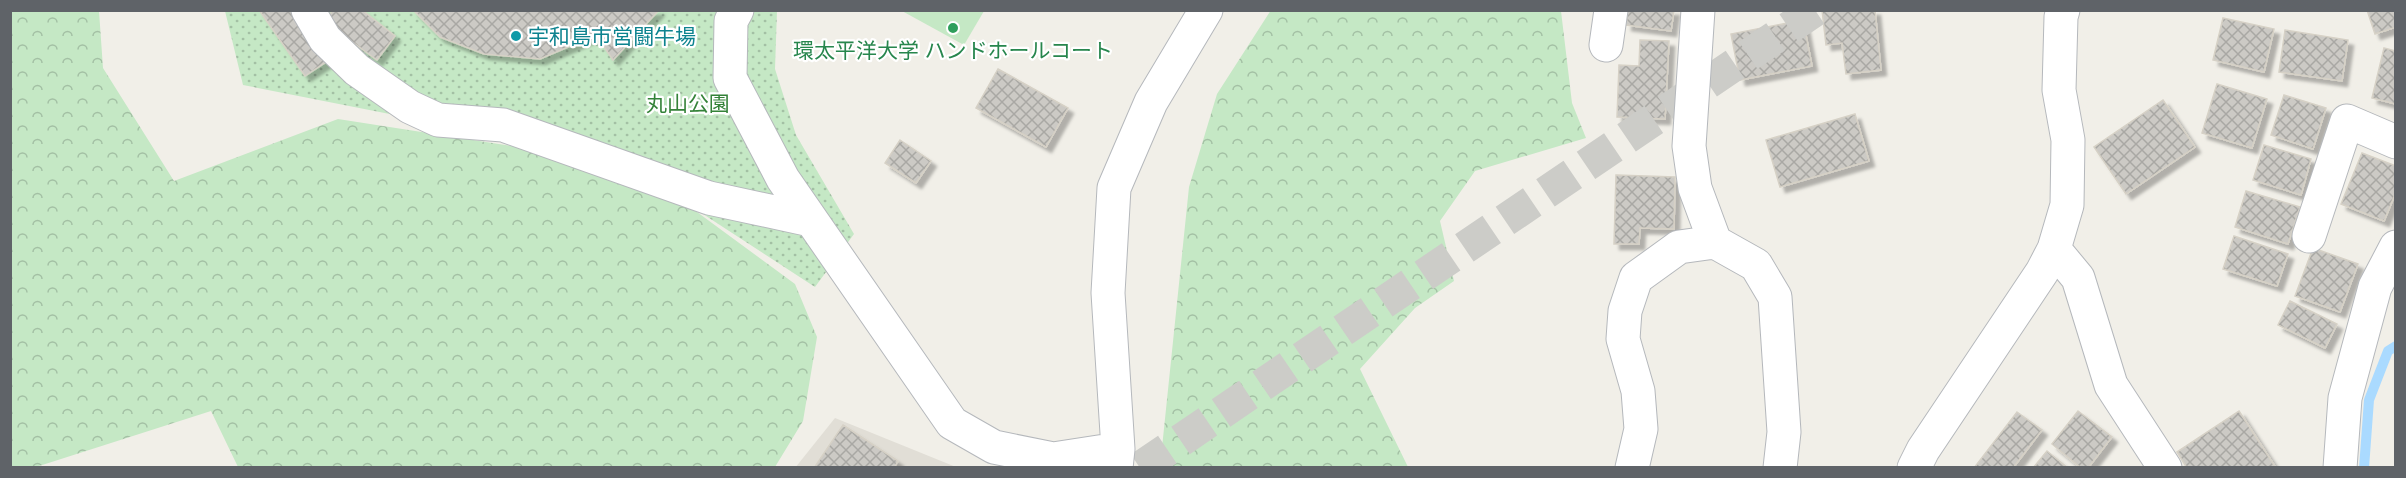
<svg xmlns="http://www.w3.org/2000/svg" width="2406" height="478" font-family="Poppins,'Noto Sans JP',sans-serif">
<defs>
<pattern id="forest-crowns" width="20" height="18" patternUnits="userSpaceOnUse" patternTransform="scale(1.5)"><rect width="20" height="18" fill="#c5e8c5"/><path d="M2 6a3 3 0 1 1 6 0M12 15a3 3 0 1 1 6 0" fill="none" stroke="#a3c0a4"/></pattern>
<pattern id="park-dots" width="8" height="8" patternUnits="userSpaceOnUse" patternTransform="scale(1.5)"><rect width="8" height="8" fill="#c5e8c5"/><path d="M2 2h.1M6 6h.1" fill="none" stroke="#a3c0a4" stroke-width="1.8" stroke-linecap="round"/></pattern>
<pattern id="building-cross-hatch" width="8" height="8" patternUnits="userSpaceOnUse" patternTransform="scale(1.5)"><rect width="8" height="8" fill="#cccac5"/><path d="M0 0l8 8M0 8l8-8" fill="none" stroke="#a9a8a4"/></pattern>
<filter id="shadow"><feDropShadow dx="5.5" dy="5.5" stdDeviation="1.5" flood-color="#0004"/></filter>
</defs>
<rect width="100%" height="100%" fill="#f1efe8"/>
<path fill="#e1ded6" d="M835,418L956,467L795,468Z"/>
<path fill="url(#forest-crowns)" d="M1271,10L1561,11L1572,103L1586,138L1475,171L1440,221L1454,281L1415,308L1360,369L1408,467H1160L1189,187L1217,94Z
M10,11H99L103,68L174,181L338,119L633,165L795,284L817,337L803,421L775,467H238L211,411L36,467H11Z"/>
<path fill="url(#park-dots)" d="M225,11H777L775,69L796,135L854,234L815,287L683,201L542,144L243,85Z"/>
<path fill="#c5e8c5" d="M902,11H984L964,45Z"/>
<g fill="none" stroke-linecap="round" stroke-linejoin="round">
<path stroke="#aadaff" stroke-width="10" d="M2364,468L2369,400L2388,351L2396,346"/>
</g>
<path fill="url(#building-cross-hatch)" stroke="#d6d1c6" stroke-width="1.5" filter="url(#shadow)" d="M259,10H300L332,58L305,76Z
M333,10H362L395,36L377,60L325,22Z
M413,10H659L613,60L596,35L540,59L484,54L440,37Z
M1628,10H1674L1671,31L1626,25Z
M1822,10H1875L1881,70L1846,74L1842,43L1826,45Z
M2367,10H2396V27L2375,34Z
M2223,18L2274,29L2264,72L2213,60Z
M1803,20L1812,66L1740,80L1731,34Z
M2285,30L2348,40L2342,81L2279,72Z
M1640,40L1669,41L1665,119L1617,117L1619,65L1639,66Z
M2384,48L2396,51V104L2372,98Z
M998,69L1068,108L1046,147L976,108Z
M2217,84L2267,99L2252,148L2202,133Z
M2284,95L2326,108L2313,149L2271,135Z
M2163,100L2195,147L2126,194L2094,147Z
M1855,114L1869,161L1780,187L1766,140Z
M900,140L931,161L916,183L885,163Z
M2264,145L2311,159L2301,195L2253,180Z
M2362,153L2396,166V192L2384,221L2341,204Z
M1616,175L1675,177L1674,229L1640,228L1639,244H1614Z
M2246,191L2300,207L2288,244L2235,227Z
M2234,236L2288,254L2277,286L2223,269Z
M2313,248L2358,264L2340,312L2295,296Z
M2290,301L2337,324L2325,348L2278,325Z
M2078,411L2112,437L2088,468H2081L2052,444Z
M2239,411L2276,468H2187L2177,452Z
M2017,412L2042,430L2013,468H1974Z
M843,425L898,461L894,468H814Z
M2047,451L2068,468H2033Z"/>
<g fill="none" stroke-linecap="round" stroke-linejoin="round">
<path stroke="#ccccc8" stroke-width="33" stroke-dasharray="33 16" stroke-linecap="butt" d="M1140,468L1815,10"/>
<defs>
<path id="minor" d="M308,10L325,39L357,70L410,107L438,120L503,125L709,198L811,220
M737,10L731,21L730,78L783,179L952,423L994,447L1053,459L1118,449
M1698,10L1689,146L1695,188L1715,242
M1606,45L1611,10
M2309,236L2347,121L2396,142
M2054,249L2078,278L2111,385L2165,468
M1116,468L1118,449L1108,293L1114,188L1151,102L1206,10
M1632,468L1641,429L1638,391L1623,339L1625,311L1636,278L1679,247L1715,242L1756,265L1775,297L1784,432L1780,468
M1914,468L1923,450L2042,272L2054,249L2067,205L2068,140L2059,90L2061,17L2063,10
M2340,468L2345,398L2375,287L2396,247"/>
</defs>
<use href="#minor" stroke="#b5b8bc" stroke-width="35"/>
<use href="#minor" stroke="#fff" stroke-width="33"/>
</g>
<circle fill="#2e9e5b" stroke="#fff" stroke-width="2" cx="953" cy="28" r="6"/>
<circle fill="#0f9aa8" stroke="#fff" stroke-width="2" cx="516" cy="36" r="6"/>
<g text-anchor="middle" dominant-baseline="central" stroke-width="4.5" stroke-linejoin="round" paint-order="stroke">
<g font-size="21" fill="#0d838f" stroke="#fff" text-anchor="start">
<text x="528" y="36">宇和島市営闘牛場</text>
</g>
<g font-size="21" fill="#27864d" stroke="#fff">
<text x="953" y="50">環太平洋大学 ハンドホールコート</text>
</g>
<g font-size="21" fill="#348238" stroke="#fff">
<text x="688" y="103">丸山公園</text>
</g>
</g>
<rect width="2406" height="478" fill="none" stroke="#5f6368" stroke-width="24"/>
</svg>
